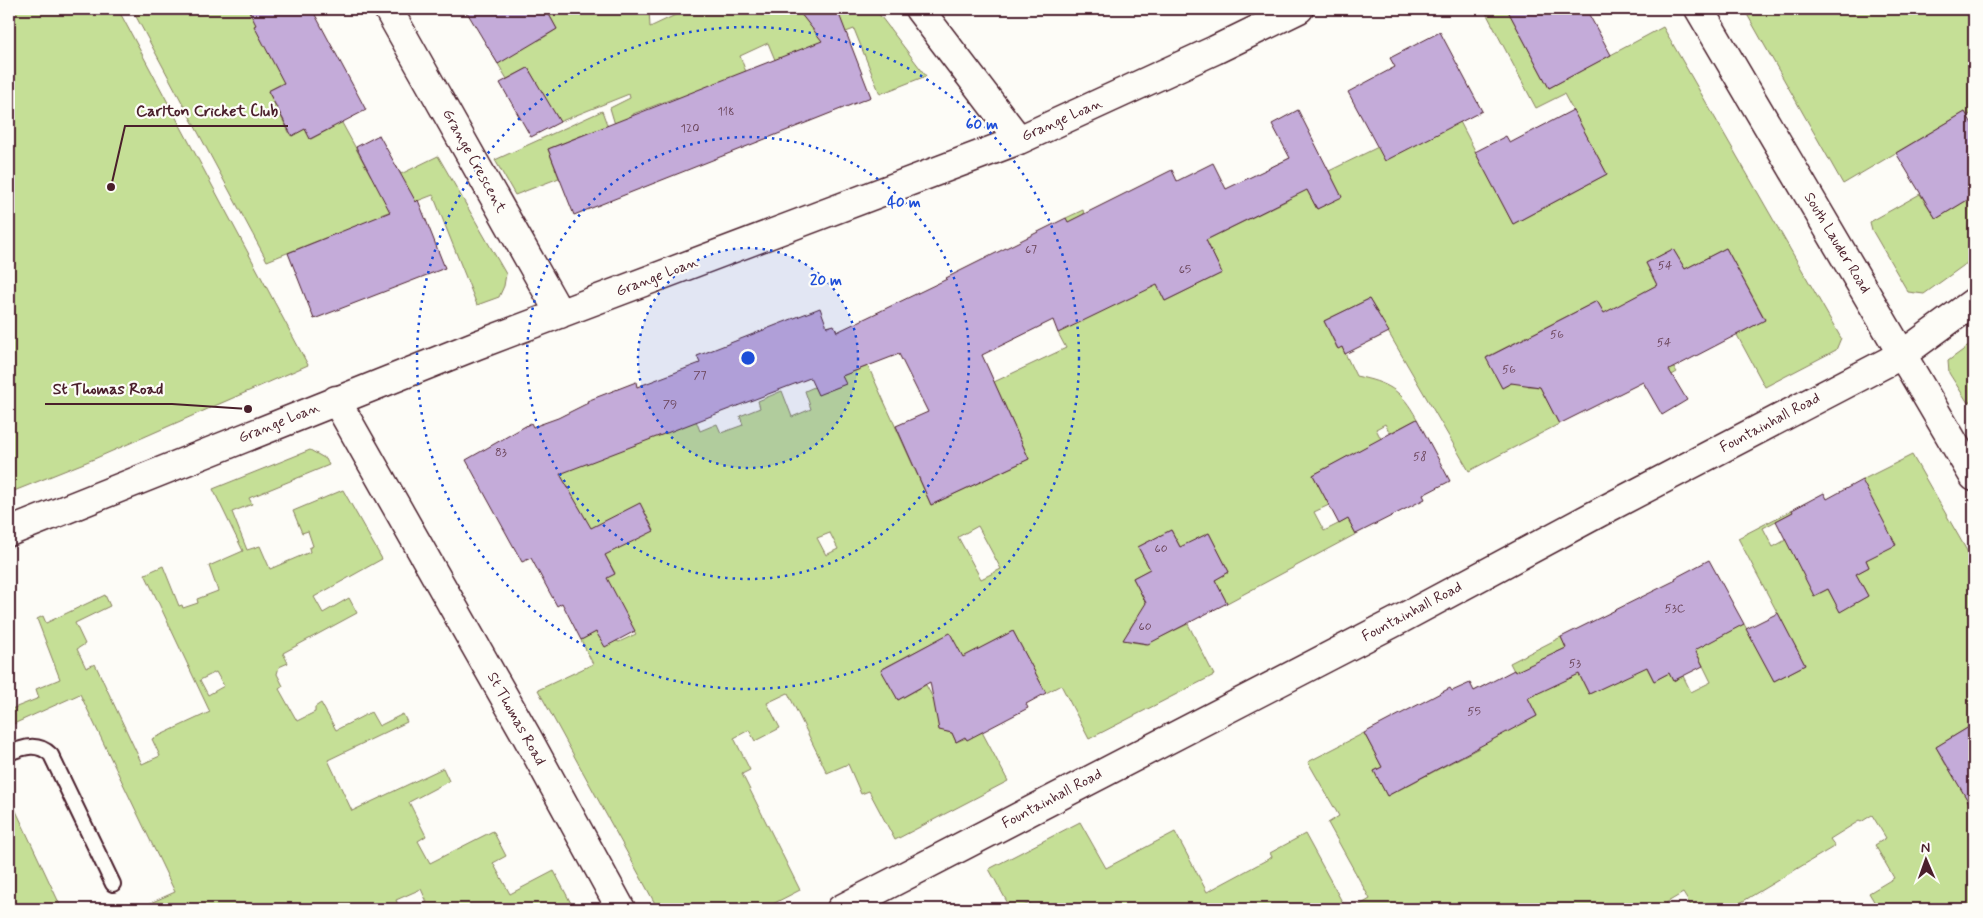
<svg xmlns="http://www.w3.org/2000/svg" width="1983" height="918" font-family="Mynerve,sans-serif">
<rect width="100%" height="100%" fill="#fdfcf7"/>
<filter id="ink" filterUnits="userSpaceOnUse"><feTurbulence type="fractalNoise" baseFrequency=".02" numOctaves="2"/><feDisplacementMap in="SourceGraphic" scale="10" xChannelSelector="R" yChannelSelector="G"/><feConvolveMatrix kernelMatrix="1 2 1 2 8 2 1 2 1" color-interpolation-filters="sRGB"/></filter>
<g filter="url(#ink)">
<path fill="#c5df96" stroke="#887f60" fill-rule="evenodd" d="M9,9H118L308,365L94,459L9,493Z
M132,9H248L252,17L268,9H275L266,13L336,55L268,91L291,136L305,129L311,139L330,129L336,112L371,176L395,164L401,174L438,156L506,274L504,286L499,297L477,305L433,195L378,216L381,223L330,236L267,261Z
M546,9H649L650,27L688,9H797L804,18L816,9L827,10L875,9L926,76L880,94L854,29L846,32L778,67L768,43L740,56L746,72L688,125L677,97L633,114L635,120L616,128L610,108L630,98L629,94L559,122L528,68L507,79L491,52L531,29L538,41L557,29Z
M1484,9H1507L1549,88L1663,27L1841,338L1836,350L1765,387L1737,335L1765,319L1726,248L1685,269L1673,249L1646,263L1657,285L1633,298L1671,368H1674L1677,372L1647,389L1597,301L1487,357L1502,388L1524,377L1528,386L1540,387L1559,424L1469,471L1369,299L1324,321L1337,348L1342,347L1356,376C1388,383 1401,389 1417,419L1390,433L1385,424L1376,429L1381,439L1313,475L1329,505L1314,512L1324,531L1348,519L1356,534L1227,603L1215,580L1229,572L1209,533L1195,540L1183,552L1171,530L1138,547L1150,569L1133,578L1151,613L1134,622L1128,632L1132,642L1146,644L1188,624L1214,675L1089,739L1061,685L1046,693L1013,631L963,658L949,634L882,669L898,700L926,685L940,711V727L944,731L952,733L956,742L982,732L1008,781L895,840L869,791L861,794L848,764L827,773L788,693L767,703L780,728L755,741L749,730L734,738L750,770L742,774L800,890L763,909H658L538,690L593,664L581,640L596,632L619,642L636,634L601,580L615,573L536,431L690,405L700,431L717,424L721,433L743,425L740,416L760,408L758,401L782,391L792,417L811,409L805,391L821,384L825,392L845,384L842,376L868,366L931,505L1029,459L994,382L1066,348L1058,333L1066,218L1083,210L1084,214L1149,268L1165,301L1222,273L1206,240L1288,200L1272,167L1290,158L1317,209L1341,196L1329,171L1454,110L1513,224L1607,174L1564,94L1536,108ZM978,526L1001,569L981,579L958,537ZM830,533L838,549L826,555L817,538Z
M1744,9H1974V112L1967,116L1965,112L1843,184Z
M602,111L609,130L590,132L548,149L559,178L515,195L495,160Z
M1920,194L1936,219L1974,196V258L1924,294L1908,292L1872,230L1870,222Z
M1974,342V399L1968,403L1949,373L1948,361Z
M310,450L326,459L329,465L249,498L252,504L232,512L247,550L260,546L270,569L310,552L309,548L313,546L308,531L302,533L293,511L343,490L382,559L314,597L323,613L349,598L357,613L283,653L288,663L279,667L277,674L283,686L279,689L297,721L315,712V707L321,703L336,730L371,712L379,726L403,714L407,722L328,760L352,811L443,768L449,781L409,802L426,836L418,841L430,863L493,831L506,856L493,863L510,894L554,871L574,909H422L420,905L427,902L421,889L396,900L400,909H137L175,892L80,694L9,726V710L39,698L36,689L60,679L37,619L43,616L46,623L105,595L110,606L75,623L85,644L77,649L86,668L95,664L142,764L160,756L152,739L210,712L145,574L163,566L179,606L182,605L183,608L198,603L197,599L218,591L209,566L243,551L213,489ZM216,672L224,686L208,695L200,680Z
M1912,455L1974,563V724L1936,747L1946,765L1956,760L1951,771L1974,811V909H1875L1878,908L1869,893L1894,878L1875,845L1886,838L1872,815L1861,822L1859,821L1830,839L1835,846L1730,909H1693L1683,893L1666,903L1670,909H1353L1370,899L1328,823L1339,816L1308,762L1364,733L1382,767L1374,771L1387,796L1479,748L1477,742L1496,732L1474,691L1484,686L1507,731L1537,716L1510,663L1561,637L1566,648L1553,654L1567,679L1579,674L1589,694L1646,666L1654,681L1669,673L1673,681L1683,676L1691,692L1711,682L1679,617L1744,624L1774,681L1805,665L1738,538L1792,510L1793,512L1763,528L1773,547L1802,531L1801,570L1808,583L1811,582L1818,594L1828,589L1840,611L1868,596L1856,574L1869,567L1866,560L1862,480Z
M9,796L62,909H9Z
M1080,822L1106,868L1175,832L1207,892L1272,857L1270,853L1305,834L1346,909H1034L1030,903L1018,909H1011L989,869Z"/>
<path fill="#c4abd9" stroke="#4a1f2b" d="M248,9H312L366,110L310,139L305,129L292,136L268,91L284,83L254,26L256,25Z
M465,9H546L557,29L498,64Z
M797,9H837L871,97L574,215L548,149L822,41Z
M1507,9H1586L1611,55L1549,88Z
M1440,32L1482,111L1385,161L1348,92L1395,67L1390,58Z
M528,68L560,122L531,137L500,83Z
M1298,110L1342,197L1317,209L1307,190L1206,240L1222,273L1165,301L1157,285L1058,333L1053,320L982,355L1029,459L931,505L896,426L928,412L899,354L842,376L846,384L818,395L810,378L560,474L591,528L640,503L654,531L605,555L615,574L607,578L635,631L605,647L596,632L581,640L562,603L557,606L531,558L522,562L466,460L531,423L533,427L558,418L588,403L587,401L636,382L637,387L700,363L697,356L820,308L827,327L834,325L837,332L947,279L946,278L1066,218L1068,222L1172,170L1177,181L1213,163L1226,189L1290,158L1272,124Z
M1573,110L1607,174L1513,224L1475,152L1506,136L1510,143Z
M1965,112L1974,127V196L1936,219L1896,153Z
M379,135L416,202L418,200L445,268L314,319L288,253L390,212L356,147Z
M1726,248L1765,320L1669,370L1687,400L1662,415L1643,382L1559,424L1540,387L1511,383L1502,388L1486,358L1597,301L1604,313L1657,285L1646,263L1673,249L1685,269Z
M1369,299L1389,332L1345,354L1342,347L1338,349L1324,321Z
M1417,419L1450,481L1423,495L1425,499L1356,534L1348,519L1339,524L1313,475Z
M1862,480L1896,545L1866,560L1869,567L1856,574L1868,596L1840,612L1828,589L1814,596L1776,521L1793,512L1792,510L1824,493L1827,499Z
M1171,530L1180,547L1209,533L1229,572L1215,580L1227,603L1148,644L1123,640L1146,603L1133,578L1150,569L1138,547Z
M1709,560L1744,624L1695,650L1703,666L1673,681L1669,673L1654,681L1647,667L1589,694L1579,674L1528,698L1537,716L1387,796L1374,771L1382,767L1364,733L1450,688L1452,691L1470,683L1474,691L1514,670L1515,672L1566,648L1561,637L1676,580L1675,578Z
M1778,613L1805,665L1774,681L1746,629Z
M1013,631L1046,693L1026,704L1028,708L967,740L965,737L956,742L952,733L939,730L930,682L898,700L881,670L950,633L963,657Z
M1974,724V811L1936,747Z"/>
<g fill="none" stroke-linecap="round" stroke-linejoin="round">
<defs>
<path id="lane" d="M9,753C24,747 38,742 51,755L113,884"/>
<path id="street" d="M388,9L560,314
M919,9L1019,140
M1699,9L1974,477
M336,400L527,737L621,909
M9,532L477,345L1019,140L1215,50L1299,9
M841,909L1399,620L1604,510L1903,354L1974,302"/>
</defs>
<use href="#lane" stroke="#4a1f2b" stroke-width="18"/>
<use href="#street" stroke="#4a1f2b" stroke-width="31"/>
<use href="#lane" stroke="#fdfcf7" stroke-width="14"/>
<use href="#street" stroke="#fdfcf7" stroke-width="28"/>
</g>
</g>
<circle cx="748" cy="358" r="110" fill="#1d4ed8" fill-opacity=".12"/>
<g fill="none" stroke="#1d4ed8" stroke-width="2.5" stroke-dasharray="2.5 5">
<circle cx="748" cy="358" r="110"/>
<circle cx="748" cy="358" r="221"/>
<circle cx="748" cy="358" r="331"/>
</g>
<g text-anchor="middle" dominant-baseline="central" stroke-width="4.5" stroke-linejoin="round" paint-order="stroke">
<g font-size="12" fill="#684256">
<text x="726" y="112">118</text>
<text x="690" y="129">120</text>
<text x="1031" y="250">67</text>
<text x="1665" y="266">54</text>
<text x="1185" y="270">65</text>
<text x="1557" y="335">56</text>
<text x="1664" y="343">54</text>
<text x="1509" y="370">56</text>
<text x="700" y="376">77</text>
<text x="670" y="405">79</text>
<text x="501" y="453">83</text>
<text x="1420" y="457">58</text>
<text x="1161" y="549">60</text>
<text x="1675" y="609">53C</text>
<text x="1145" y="627">60</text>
<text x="1575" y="664">53</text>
<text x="1474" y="712">55</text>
</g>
<g font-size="15" fill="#4a1f2b" stroke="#fdfcf7">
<text transform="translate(1062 120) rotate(-24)">Grange Loan</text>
<text transform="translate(474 161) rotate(61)">Grange Crescent</text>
<text transform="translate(1837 243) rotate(59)">South Lauder Road</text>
<text transform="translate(657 277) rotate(-21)">Grange Loan</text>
<text transform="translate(279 423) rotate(-22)">Grange Loan</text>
<text transform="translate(1770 423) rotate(-28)">Fountainhall Road</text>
<text transform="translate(1412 612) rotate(-28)">Fountainhall Road</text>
<text transform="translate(516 719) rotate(61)">St Thomas Road</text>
<text transform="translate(1052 799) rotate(-28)">Fountainhall Road</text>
</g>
</g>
<circle cx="748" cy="358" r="8" fill="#1d4ed8" stroke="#fdfcf7" stroke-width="2.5"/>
<g font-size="15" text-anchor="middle" font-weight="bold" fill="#1d4ed8" stroke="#fdfcf7" stroke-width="4.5" stroke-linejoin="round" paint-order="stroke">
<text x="982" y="129">60 m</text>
<text x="904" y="207">40 m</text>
<text x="826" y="285">20 m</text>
</g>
<path fill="none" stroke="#4a1f2b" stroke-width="2" d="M111 187L125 126H288M248 409L172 404H45"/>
<g fill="#4a1f2b" stroke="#fdfcf7" stroke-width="2">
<circle cx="111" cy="187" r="5"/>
<circle cx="248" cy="409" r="5"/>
</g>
<g font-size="16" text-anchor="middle" font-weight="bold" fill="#4a1f2b" stroke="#fdfcf7" stroke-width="4.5" stroke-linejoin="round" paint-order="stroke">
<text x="207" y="116">Carlton Cricket Club</text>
<text x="108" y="394">St Thomas Road</text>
</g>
<rect width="1983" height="918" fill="none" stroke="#fdfcf7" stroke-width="30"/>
<rect x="15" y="15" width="1953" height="888" fill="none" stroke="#4a1f2b" stroke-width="2" filter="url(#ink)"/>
<g transform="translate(1926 860) rotate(358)" stroke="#fdfcf7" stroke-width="4" paint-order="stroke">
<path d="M0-4L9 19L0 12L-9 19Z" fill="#4a1f2b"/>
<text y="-8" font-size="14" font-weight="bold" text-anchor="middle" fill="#4a1f2b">N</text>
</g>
</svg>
